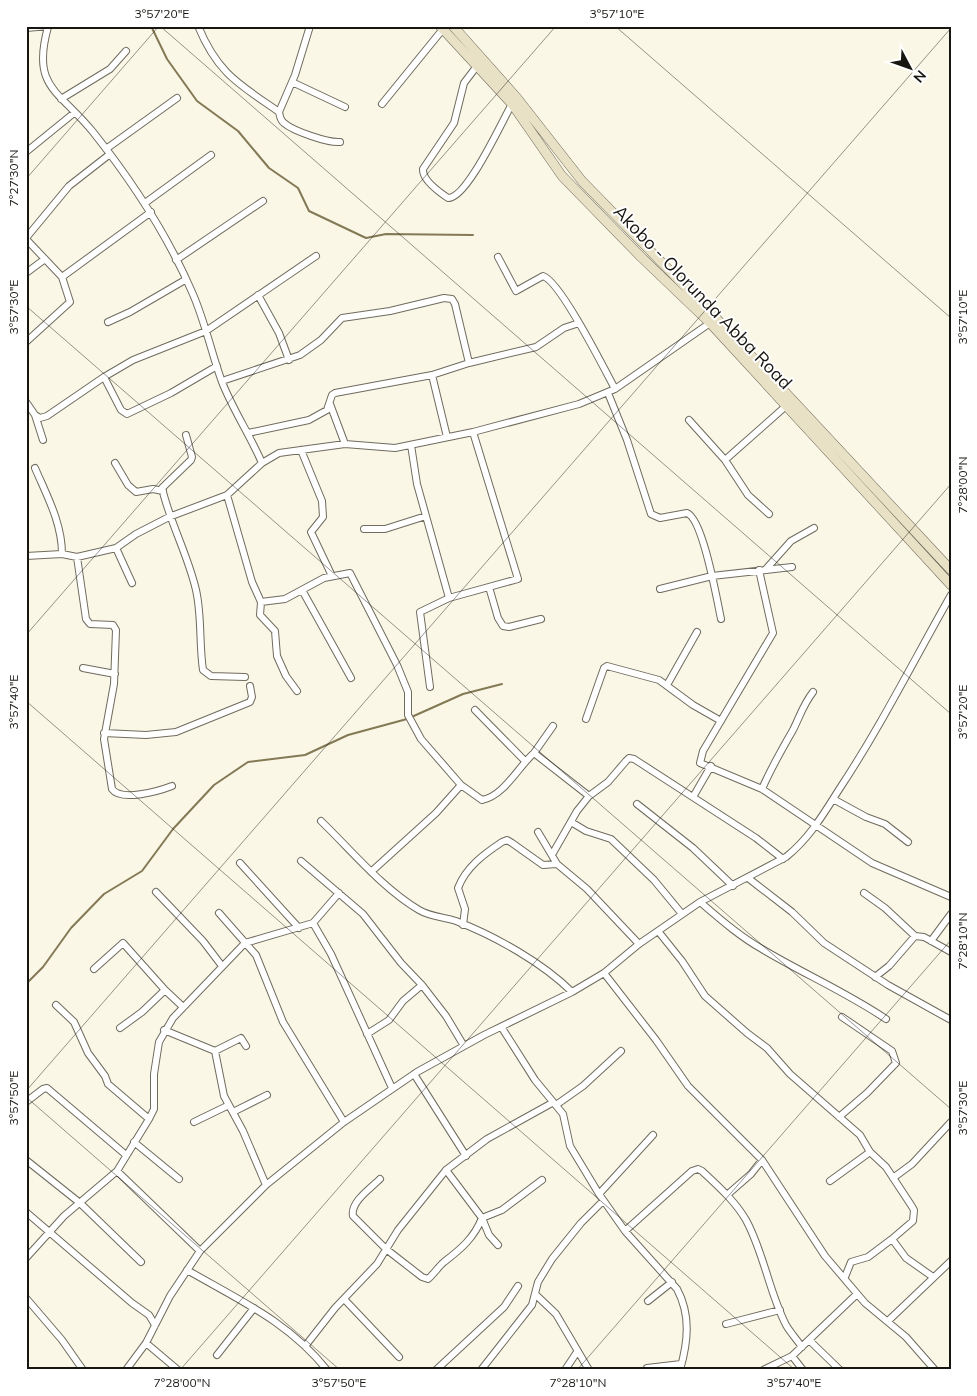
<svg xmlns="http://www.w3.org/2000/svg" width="977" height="1396" font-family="Mulish,sans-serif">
<rect width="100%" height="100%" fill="#fbf7e7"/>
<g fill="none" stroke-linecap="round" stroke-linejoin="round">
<path stroke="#847955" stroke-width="2" d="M151,26L167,59L197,101L238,131L269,168L298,188L309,211L366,238L386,234L473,235
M26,984L43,967L71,928L104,894L142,871L173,829L214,785L248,762L305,755L348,735L407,719L463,694L502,684"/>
<defs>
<path id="minor" d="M198,26C218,74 239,84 279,112
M310,26L295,75L279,112C280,116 280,120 284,123C293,131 328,143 340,142
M48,27C31,88 59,90 93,132C132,181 167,234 192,292C205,321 211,352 222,382C233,410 250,435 262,463
M26,28L49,26
M477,66L464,83L454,123L423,169C422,180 439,192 448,198C467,199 502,121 512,104
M292,82L345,107
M61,99L110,69L126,51
M382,104L443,29
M106,149L177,98
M26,152L74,113
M145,203L211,155
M26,238L69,186L110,154
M26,239L62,277L70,302L26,342
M498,257L516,291L543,276C560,281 605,370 615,389
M176,260L263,201
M26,273L45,259
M62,277L151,212
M258,295L279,333L289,360
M108,322L130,312L185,280
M432,375L447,437
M104,377L121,410L127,414L171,393L217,366
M222,381L300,355L321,340L342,318L390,311L444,298L452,299L455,304L469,363
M608,393L627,440L651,514L660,518L687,513C703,519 717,600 721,619
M26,402L35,415L40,418L47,416L104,377L133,360L206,331L316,256
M330,404L345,444
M35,415L43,440
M689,420L725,460L748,495L769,514
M248,433L309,420L327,410L332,395L335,393L432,375L469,363L536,347L564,328L579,323
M186,435L192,457L191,460L162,488C170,523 188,555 196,590C202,616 199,644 203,670L211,676L245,677
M411,445L417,484L449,598
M301,450L322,501L323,517L311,532L332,576
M725,460L786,406
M115,463L128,485L136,492L153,489L163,491
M35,468C47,496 62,523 62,554
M227,495L252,582L261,602L260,615L275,631L277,656L286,676L297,691
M364,529H385L426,516
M116,548L132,583
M26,556L62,554L77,557L116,548L136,534L169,517L227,495L262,463L279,453L345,444L395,448L473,432L579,404L615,389L710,323
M77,557L86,619L90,624L113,625L116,630L114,684L104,739L112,789C121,802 159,791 172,786
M766,569L791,541L814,528
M759,570L773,633L703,751L700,763L762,789L872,863L951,897
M489,587L498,618L503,626L509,627L541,619
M660,589L712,576L792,567
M302,590L351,678
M261,602L285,599L324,578L350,573L397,665L408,692V715L421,739L461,785L482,800C504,796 518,767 534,753L589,796L577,811L553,853
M83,668L115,674
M667,685L697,632
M430,687L420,612L449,598L518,579L473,432
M475,710L525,761
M586,719L604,668L607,666L659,680L693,705L721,721
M104,733L146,735L176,732L250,702L252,697L250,686
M534,753L553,726
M762,789C771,768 782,749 793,730C800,716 803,705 813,692
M589,796L608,782L626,761L629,758L634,759L756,838L783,859
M693,797L711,766
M833,799L866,817L885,824L908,842
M637,804L693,848L733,886
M321,821C352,851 382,888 419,910C431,917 444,917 456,921C495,936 543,963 572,992
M571,822L586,831L611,839L654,880L682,914
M538,832L557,864L587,889L639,944
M301,861L363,914L401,963L422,985L446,1016L464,1046
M240,863L299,928
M372,871L436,813L461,785
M748,878L792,912L824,943L888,985L951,1020
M156,892L203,941L222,966
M864,893L885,908L915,936
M700,902C720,919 739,936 762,949C802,973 846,992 886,1019
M219,913L256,955L283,1022L344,1122
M313,923L331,954L392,1088
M463,925L465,909L458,888C466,867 484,854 502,842L507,840L512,843L543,865L557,864
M658,931L682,961L705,996L747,1033L767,1048L790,1074L860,1135L870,1152L886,1167L911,1205L914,1210L913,1221L892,1239L906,1258L933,1277
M931,941L951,914
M94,969L123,943L165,990L182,1006
M604,973L656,1040L688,1086L762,1160L825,1256L865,1303L906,1337L935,1370
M875,977L889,966L915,936L924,937L951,952
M56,1005L74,1022L88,1053L105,1076L108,1084L149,1119
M120,1028L142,1012L165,990
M502,1028L535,1080L563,1114L570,1146L599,1194L625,1231L677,1289C691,1315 688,1342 680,1370
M164,1030L215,1051L241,1038L246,1046
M367,1034L389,1020L403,1001L422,985
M215,1051L224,1096L243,1131L266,1185
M414,1074L466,1156
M26,1102L43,1089L47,1088L126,1155
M556,1105L583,1086L621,1051
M233,1112L267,1095
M839,1117L867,1093L896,1063L892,1051L842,1017
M194,1122L229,1105
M134,1142L179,1179
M26,1160L80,1203L141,1262
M446,1170L482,1218L489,1235L498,1245
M117,1171L200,1251
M893,1178L912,1164L951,1122
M380,1179C371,1188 350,1202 353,1216L386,1249L422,1277L428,1279C434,1274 438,1267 444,1262C461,1249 474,1238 482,1218L502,1210L542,1180
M830,1181L870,1152
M599,1194L653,1135
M727,1195L751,1174L762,1160
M26,1212L132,1303L149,1315L155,1325
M625,1231L692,1171L698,1169L702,1171C718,1186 735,1201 746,1220C764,1253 769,1292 786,1325C790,1332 797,1340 802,1347
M26,1258L64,1216L117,1171L149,1119L154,1109V1074L159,1042L173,1018L245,943L313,923L339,893
M187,1270C239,1300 289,1322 327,1370
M845,1277L851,1262L868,1257L892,1239
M535,1294L556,1314L589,1370
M26,1298L62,1340L83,1370
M344,1299L399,1357
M648,1301L672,1282
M888,1321L951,1261
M726,1324L780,1310
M809,1340L840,1370
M146,1343L178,1370
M306,1345L335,1308L377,1264L398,1230L446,1170L487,1139L552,1103
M217,1355L254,1308
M792,1356L803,1370
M647,1368L681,1364
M126,1370L146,1343L170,1296L200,1251L266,1185L344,1122L417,1072L484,1035L572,992L604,973L639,944L700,902L786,857C810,838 824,813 840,788C881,726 914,660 951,595
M436,1370L504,1307L518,1286
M481,1370L532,1305L538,1282L552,1259L581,1223L603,1201
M565,1370L577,1352
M763,1370L792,1356L857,1294"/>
<path id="secondary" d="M440,26L512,104L562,176L641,257L710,323L951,585
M453,26L517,98L582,181L716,318L951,570"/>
</defs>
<use href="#minor" stroke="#6f6b5e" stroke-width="8"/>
<use href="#secondary" stroke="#6f6b5e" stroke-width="10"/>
<use href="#minor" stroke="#fff" stroke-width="6"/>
<use href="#secondary" stroke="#e9e1c5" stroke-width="9"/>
</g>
<path fill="none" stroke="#181611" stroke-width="1" stroke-opacity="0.45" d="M160,26L951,714M615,26L951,318M26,179L159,26M26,306L951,1109M26,635L556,26M26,701L795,1370M26,1091L951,28M26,1097L340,1370M180,1370L951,484M577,1370L951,940"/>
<g text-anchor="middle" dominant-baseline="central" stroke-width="4" stroke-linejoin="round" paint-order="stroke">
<g font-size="18" fill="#181611" stroke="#fff">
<text transform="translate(703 297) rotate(46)">Akobo - Olorunda Abba Road</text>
</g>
</g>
<rect width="977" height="1396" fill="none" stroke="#ffffff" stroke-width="55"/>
<g transform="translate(910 68) rotate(131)" stroke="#ffffff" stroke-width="4" paint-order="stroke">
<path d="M0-4L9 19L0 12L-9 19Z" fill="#181611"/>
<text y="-8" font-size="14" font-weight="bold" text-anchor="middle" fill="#181611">N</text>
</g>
<rect x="28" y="28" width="922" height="1340" fill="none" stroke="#181611" stroke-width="2"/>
<g font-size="12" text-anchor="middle" fill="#181611">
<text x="162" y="18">3°57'20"E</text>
<text x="617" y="18">3°57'10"E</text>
<text transform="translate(14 178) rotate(-90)" y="4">7°27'30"N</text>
<text transform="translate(14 307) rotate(-90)" y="4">3°57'30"E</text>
<text transform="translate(963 317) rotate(-90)" y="4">3°57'10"E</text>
<text transform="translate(963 485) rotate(-90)" y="4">7°28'00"N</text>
<text transform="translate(14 702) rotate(-90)" y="4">3°57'40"E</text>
<text transform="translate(963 712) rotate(-90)" y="4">3°57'20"E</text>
<text transform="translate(963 941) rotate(-90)" y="4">7°28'10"N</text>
<text transform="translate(14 1098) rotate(-90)" y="4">3°57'50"E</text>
<text transform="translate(963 1108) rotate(-90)" y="4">3°57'30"E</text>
<text x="182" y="1387">7°28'00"N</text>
<text x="339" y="1387">3°57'50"E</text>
<text x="578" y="1387">7°28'10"N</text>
<text x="794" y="1387">3°57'40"E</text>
</g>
</svg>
